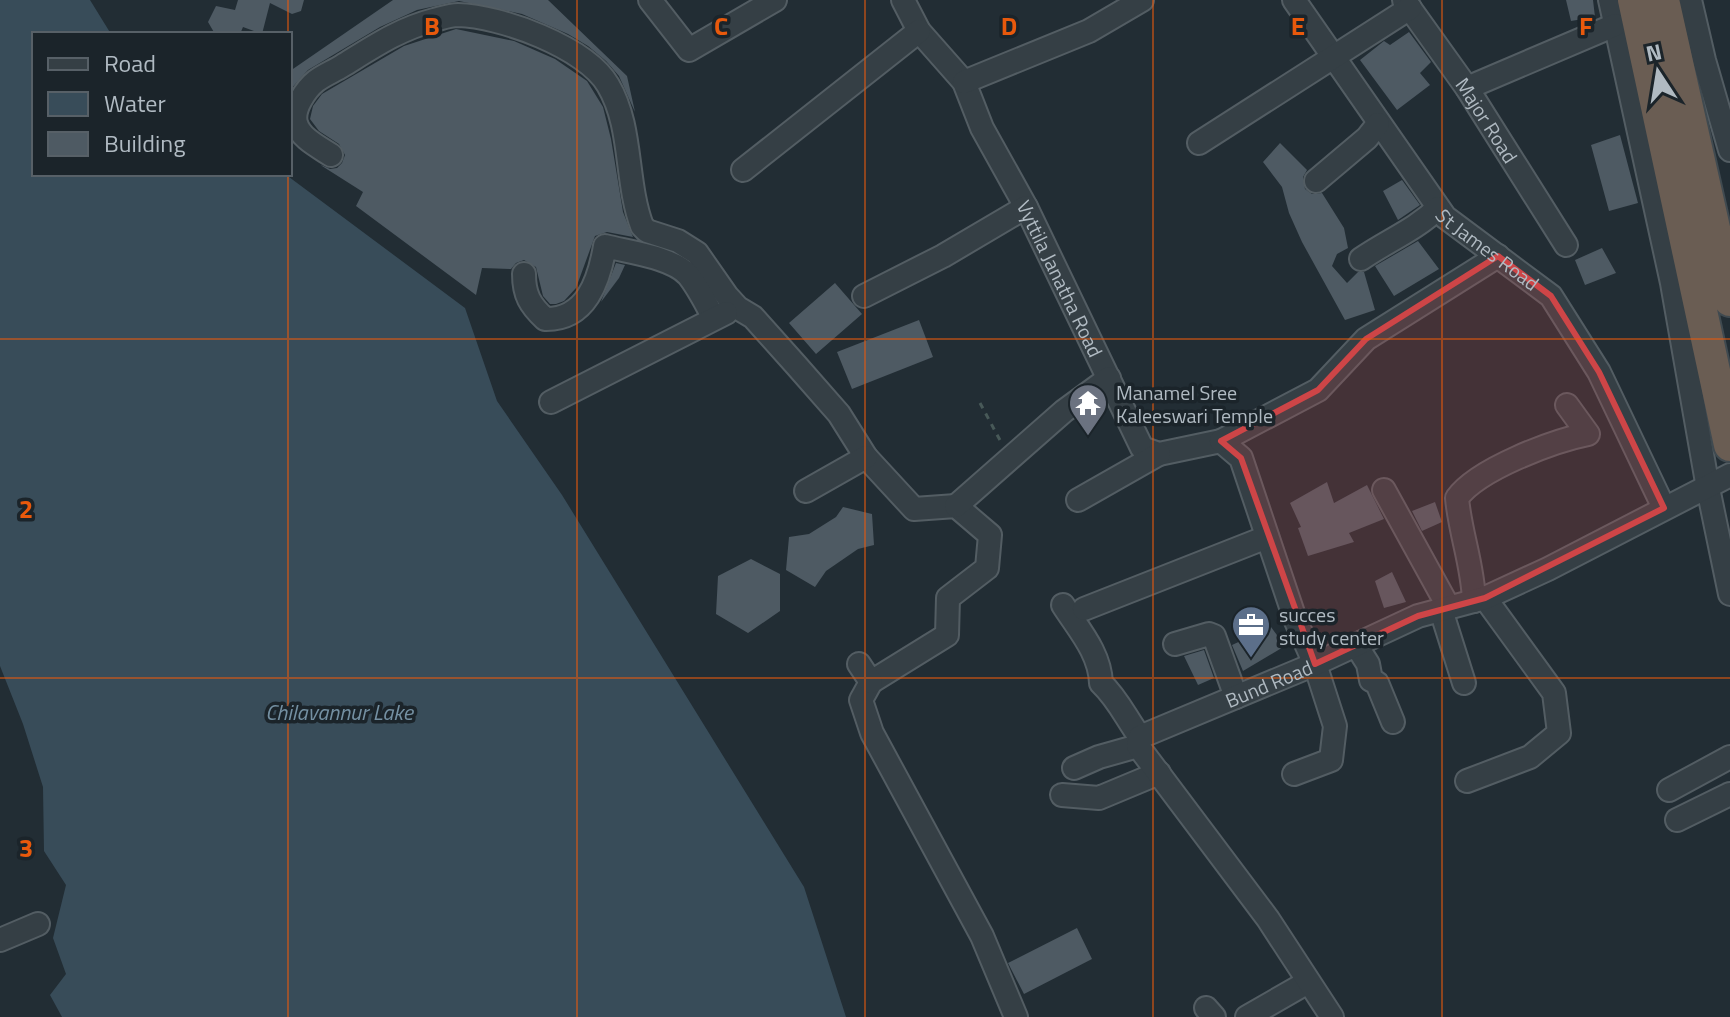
<svg xmlns="http://www.w3.org/2000/svg" width="1730" height="1017" font-family="'Titillium Web',sans-serif">
<rect width="100%" height="100%" fill="#222d34"/>
<path fill="#384c59" d="M0,0H90L111,34H34V174H285L465,308L497,401L562,495L804,887L846,1017H62L50,995L66,974L53,938L66,885L44,851L43,787L23,724L0,666Z"/>
<path fill="#4e5a63" d="M238,0H304L301,11L292,14L270,3L262,34L243,27L240,34H215L208,22L216,6L235,10Z
M393,0H548L627,76L635,112L619,76L606,61L588,46L568,34L522,14L459,1L417,10L380,27L308,70L290,90V71Z
M1566,0H1593L1595,17L1571,21Z
M456,29L514,41L555,59L587,81L603,107L611,139L623,212L633,237L607,232L595,236L576,288L564,301L556,304H550L543,296L536,267L524,260L516,263L511,269L482,268L476,295L356,206L363,192L322,166L321,165L330,169L337,168L342,163L345,155L339,144L319,131L310,119L313,106L322,94L404,46Z
M1409,32L1431,62L1420,73L1430,85L1397,110L1360,60L1384,41L1390,45Z
M1620,135L1638,203L1609,211L1591,145Z
M1280,143L1307,170L1303,177L1305,189L1312,194L1322,193L1344,228L1348,248L1337,254L1332,266L1347,283L1358,272H1364L1375,310L1345,320L1302,242L1289,213L1282,187L1263,162Z
M1402,180L1420,205L1398,220L1383,191Z
M1418,241L1439,269L1394,296L1375,266Z
M1602,248L1616,273L1585,285L1575,260Z
M616,263L625,265L619,278L601,302Z
M835,283L862,314L816,354L789,323Z
M919,320L933,357L852,389L837,352Z
M1327,482L1334,503L1367,485L1384,519L1349,533L1354,542L1308,556L1298,528L1301,527L1290,503Z
M1435,502L1442,522L1422,531L1412,511Z
M843,507L872,514L874,545L858,549L826,571L815,587L786,570L789,537L809,534L836,517Z
M751,559L780,574V611L748,633L716,614L718,576Z
M1392,572L1406,602L1384,608L1375,581Z
M1271,627L1285,646L1243,671L1232,645Z
M1204,650L1214,678L1198,685L1184,656Z
M1077,928L1092,959L1024,994L1008,963Z"/>
<g fill="none" stroke-linecap="round" stroke-linejoin="round">
<defs>
<g id="minor">
<path d="M650,0L689,50L775,0"/>
<path id="s1" d="M903,0L919,31L964,82L982,128L1026,207L1142,448L1159,454L1221,441L1241,458L1295,619L1315,664L1335,726L1331,760L1294,774"/>
<path id="s2" d="M1294,0L1445,217L1551,296L1599,372L1664,508"/>
<path id="s3" d="M1404,0L1467,88L1566,245"/>
<path d="M1610,0L1672,283L1708,488L1730,594"/>
<path d="M1690,0L1704,60L1730,150"/>
<path d="M964,82L1089,31L1142,0"/>
<path d="M1467,88L1615,25"/>
<path d="M1199,143L1410,8"/>
<path d="M331,155C319,147 300,138 296,123C292,109 306,89 316,81C324,75 334,71 342,66C373,47 399,29 434,20C442,18 450,15 458,15C500,16 586,47 608,85C633,127 625,181 642,226L647,231L678,241L697,253L727,296L738,308L753,317L796,365L839,414L866,457L914,509L956,506L990,535L987,568L948,598L947,635L871,682L861,700L872,733L982,936L1016,1017"/>
<path d="M743,170L919,31"/>
<path d="M1316,181L1367,138L1378,124"/>
<path d="M1361,259C1387,241 1415,230 1438,208"/>
<path d="M524,274C524,295 530,305 545,319C586,320 599,281 605,246C628,252 672,257 688,275C698,287 706,304 714,318"/>
<path d="M864,296L943,256L1026,207"/>
<path d="M551,402L726,313"/>
<path d="M1221,441L1318,390L1366,339L1498,256"/>
<path d="M1384,490L1449,608"/>
<path d="M806,491L866,457"/>
<path d="M1078,500L1159,454"/>
<path d="M956,506L1064,411L1109,378"/>
<path d="M1474,601C1473,565 1460,533 1457,498C1478,469 1553,441 1588,434L1567,405"/>
<path d="M1063,605C1079,630 1100,653 1101,683C1118,699 1126,718 1140,737"/>
<path d="M1084,609L1267,537"/>
<path d="M1441,610L1464,683"/>
<path d="M1175,644L1209,634L1214,636L1236,697"/>
<path d="M1356,645L1368,664L1371,680L1377,683L1393,722"/>
<path d="M859,664L871,682"/>
<path d="M1074,768L1099,757L1138,746"/>
<path d="M1467,781L1530,757L1559,733L1554,693L1485,598"/>
<path d="M1669,790L1730,757"/>
<path d="M1062,795L1099,798L1159,773"/>
<path d="M1677,820L1730,794"/>
<path d="M0,940L38,924"/>
<path d="M1206,1008L1214,1017"/>
<path d="M1247,1017L1308,982"/>
<path id="s4" d="M1332,1017L1268,919L1138,746L1140,737L1315,664L1418,616L1485,598L1548,569L1730,475"/>
</g>
<path id="highway" d="M1634,0L1730,445
M1663,0L1730,300"/>
</defs>
<use href="#minor" stroke="#535d63" stroke-width="26"/>
<use href="#highway" stroke="#404a50" stroke-width="36"/>
<path stroke="#485958" stroke-width="3" stroke-dasharray="6 6" stroke-linecap="butt" d="M980,403L1001,442"/>
<use href="#minor" stroke="#353f45" stroke-width="22"/>
<use href="#highway" stroke="#6a5d53" stroke-width="32"/>
</g>
<path fill="#ce4547" fill-opacity="0.2" stroke="#ce4547" stroke-width="6" stroke-linejoin="round" d="M1498,256L1551,296L1599,372L1664,508L1485,598L1418,616L1315,664L1241,458L1221,441L1318,390L1366,339Z"/>
<path fill="none" stroke="#e8590c" stroke-width="2" stroke-opacity="0.55" d="M288,0V34M577,0V1017M865,0V1017M1153,0V1017M1442,0V1017M288,174V1017M0,339H1730M0,678H1730"/>
<defs>
<symbol id="temple-pin" viewBox="-11 -11 22 30"><path d="M0 17L-7.5 6A9.5 9.5 0 1 1 7.5 6Z" fill="#6b7280" stroke="#1b242a"/><path d="M0-6L5-2H3V0L6.5 2.5H4V6H1.5V3h-3V6H-4V2.5H-6.5L-3 0V-2H-5Z" fill="#fff"/></symbol>
<symbol id="office-pin" viewBox="-11 -11 22 30"><path d="M0 17L-7.5 6A9.5 9.5 0 1 1 7.5 6Z" fill="#5c6f8a" stroke="#1b242a"/><path d="M-6-3h4V-5.5h4V-3h4V5H-6ZM-1-4.5V-3h2v-1.5ZM-6 0V1H6V0Z" fill="#fff"/></symbol>
</defs>
<g fill-rule="evenodd">
<use href="#temple-pin" x="1066" y="381" width="44" height="60"/>
<use href="#office-pin" x="1229" y="603" width="44" height="60"/>
</g>
<g text-anchor="middle" dominant-baseline="central" stroke-width="7" stroke-linejoin="round" paint-order="stroke">
<g font-size="20" fill="#b0bac2" stroke="#1b242a">
<text stroke="none"><textPath href="#s3" startOffset="146">Major Road</textPath></text>
<text stroke="none"><textPath href="#s2" startOffset="318">St James Road</textPath></text>
<text stroke="none"><textPath href="#s1" startOffset="322">Vyttila Janatha Road</textPath></text>
<text stroke="none"><textPath href="#s4" startOffset="482">Bund Road</textPath></text>
</g>
<g font-size="20" fill="#b0bac2" stroke="#1b242a" text-anchor="start">
<text x="1116" y="392">Manamel Sree<tspan x="1116" dy="23">Kaleeswari Temple</tspan></text>
<text x="1279" y="614">succes<tspan x="1279" dy="23">study center</tspan></text>
</g>
<g font-size="22" font-style="italic" fill="#7490a2" stroke="#1b242a">
<text x="339" y="712">Chilavannur Lake</text>
</g>
</g>
<g font-size="26" text-anchor="middle" font-weight="bold" fill="#e8590c" stroke="#1b242a" stroke-width="7" stroke-linejoin="round" paint-order="stroke">
<text x="432" y="35">B</text>
<text x="721" y="35">C</text>
<text x="1009" y="35">D</text>
<text x="1298" y="35">E</text>
<text x="1586" y="35">F</text>
<text x="26" y="518">2</text>
<text x="26" y="857">3</text>
</g>
<rect x="32" y="32" width="260" height="144" fill="#1b242a" stroke="#576067" stroke-width="2"/>
<rect x="48" y="58" width="40" height="12" fill="#353f45" stroke="#576067" stroke-width="2"/>
<text x="104" y="72" font-size="24" fill="#b0bac2">Road</text>
<rect x="48" y="92" width="40" height="24" fill="#384c59" stroke="#576067" stroke-width="2"/>
<text x="104" y="112" font-size="24" fill="#b0bac2">Water</text>
<rect x="48" y="132" width="40" height="24" fill="#4e5a63" stroke="#576067" stroke-width="2"/>
<text x="104" y="152" font-size="24" fill="#b0bac2">Building</text>
<g transform="translate(1658 72) rotate(348)" stroke="#1b242a" stroke-width="6" paint-order="stroke">
<path d="M0-6L14 30L0 20L-14 30Z" fill="#b0bac2"/>
<text y="-12" font-size="22" font-weight="bold" text-anchor="middle" fill="#b0bac2">N</text>
</g>
</svg>
